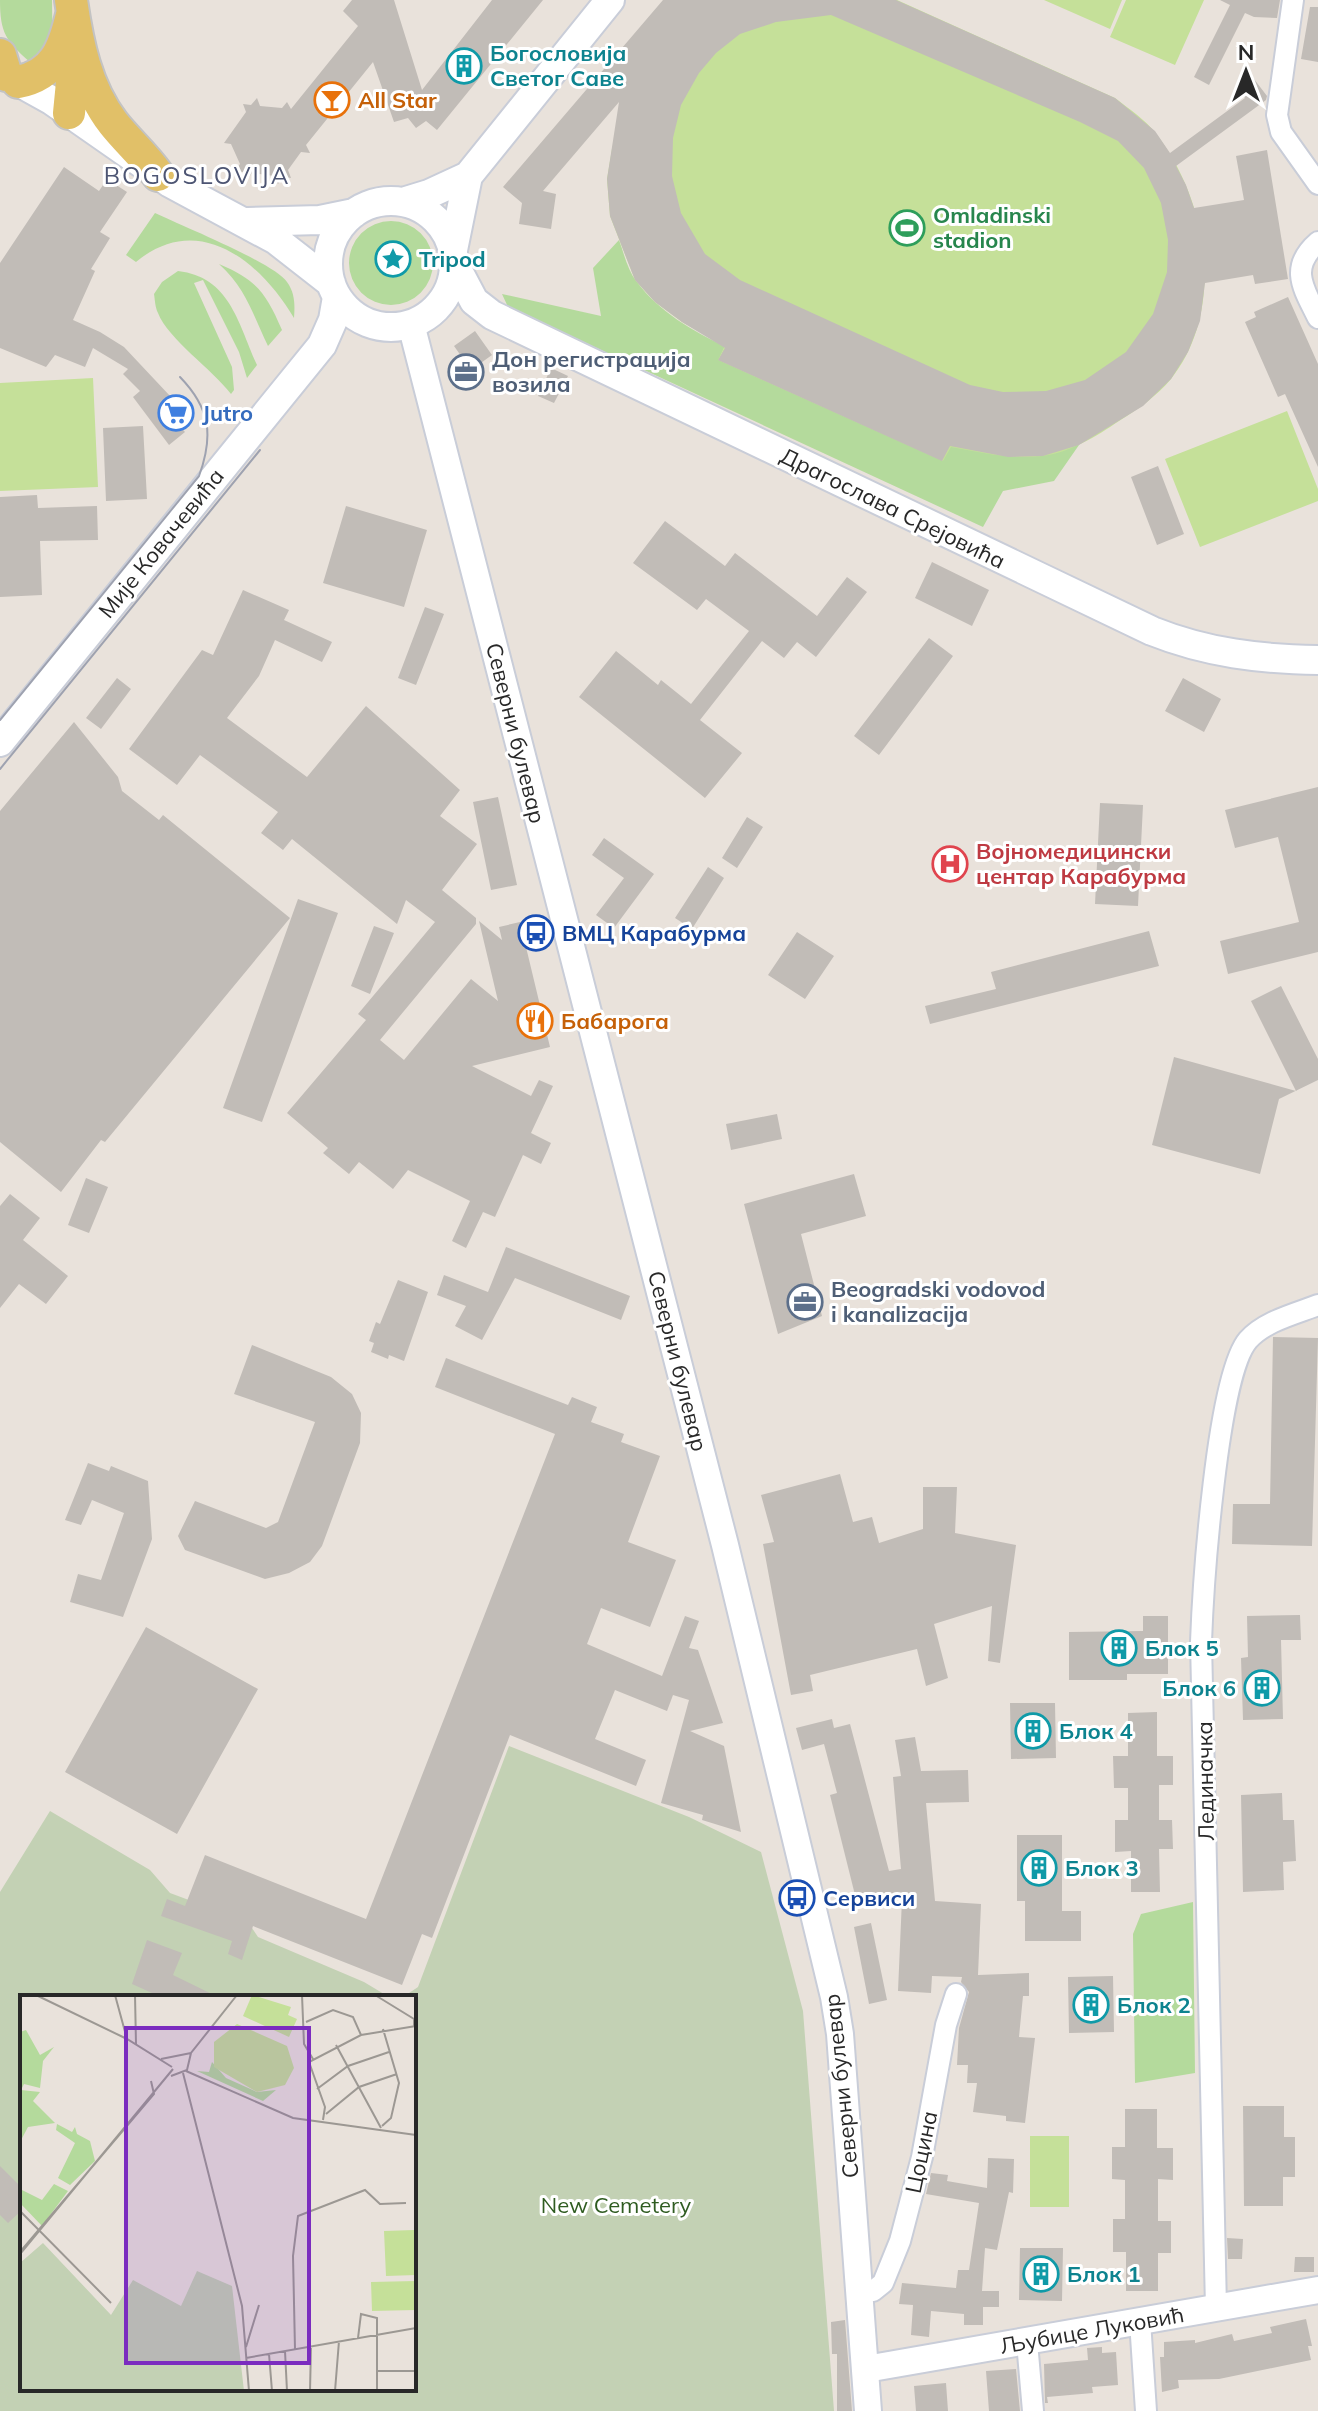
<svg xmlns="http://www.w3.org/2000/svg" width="1318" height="2411" font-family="Mulish,sans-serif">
<rect width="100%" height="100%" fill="#e9e2db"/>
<path fill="#b4da9c" d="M0,0H52C52,27 56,46 30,62C6,41 0,33 0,0Z
M155,213C180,225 274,263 287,282C295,293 295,305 294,318C260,261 198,210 136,262L126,255Z
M349 263a42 42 0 1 1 84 0a42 42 0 1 1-84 0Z
M619,240C624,254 628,271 637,282C658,311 694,332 725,346L719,359L942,460L950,446L1079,445L1054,481L1003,491L983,527L508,307L502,294L601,316L593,268Z
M219,264C257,280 266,293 282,330L268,346C252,313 247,290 219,264Z
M178,271C230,277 238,323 257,365L247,378L239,352L203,280L194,283L232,367L234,390L231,394C212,369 168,339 158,313C155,307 155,300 154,294L162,282Z
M1193,1902L1195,2073L1135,2083L1133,1934L1141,1914Z"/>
<path fill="#c3d1b4" d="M509,1746L689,1817L761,1852L803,2011L834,2411H0V1892L50,1811L150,1870L170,1893L248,1922L258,1937L364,1982L389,1997H22V2389H414V1997H403L418,1987Z"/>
<path fill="#c5e099" d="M755,0H897L1115,98C1129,109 1145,119 1156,134C1208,200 1226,310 1171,379C1157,396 1138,409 1119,421C1097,436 1069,453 1042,456C1011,460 980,452 951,447L943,461L718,360L725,346L682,322L655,302L635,280L610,216L607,179L612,149L621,120Z
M1044,0H1122L1110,29Z
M1126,0H1204L1175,65L1110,37Z
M93,378L98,487L0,491V383Z
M1287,411L1318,489V501L1200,547L1165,459Z
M1030,2136H1069V2207H1030Z"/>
<path fill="#c1bcb7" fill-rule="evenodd" d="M352,0H394L422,90L492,0H543L437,130L426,121L416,128L408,118L394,122L373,62L306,145L310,153L301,152L288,170L291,178L283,177L278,184L274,176L252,173L247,180L243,172L235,171L240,164L231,144L224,143L246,112L243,104L251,105L257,98L260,106L282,108L287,102L291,109L358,26L343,11Z
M663,0H896L1115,98L1155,131L1170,153L1245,98L1239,90L1254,79L1267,96L1266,100L1176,166L1186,185L1194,208L1244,200L1236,156L1267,150L1288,279L1255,284L1253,275L1205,283L1200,321L1188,352L1171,379L1143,406L1079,445L1043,456L1008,457L950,446L942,461L718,360L725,348L682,322L655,302L635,280L610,216L607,179L619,102L543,191L556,194L551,229L519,224L522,203L503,187ZM831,15L1080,122L1118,141L1144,168L1161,203L1168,240L1167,272L1153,314L1126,352L1085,380L1046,391L1003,392L970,385L740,280L705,254L681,213L672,176L673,138L681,105L699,73L716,53L740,34L776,22Z
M1220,0H1280L1277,18L1254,17L1245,13L1209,85L1194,77L1230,5Z
M1310,7H1318V62L1301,59Z
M64,167L99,191L107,179L127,192L100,232L110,238L91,269L95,271L73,320L100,332L124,347L186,413L176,422L185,432L169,445L133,397L140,391L123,374L128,369L93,348L85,367L55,355L46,367L0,348V263Z
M1288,297L1318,364V467L1285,394L1278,397L1245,322L1256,317L1254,312Z
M475,331L492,355L471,370L454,346Z
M551,368L568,376L554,403L538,396Z
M143,426L147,499L106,501L103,428Z
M1158,466L1184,534L1157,545L1131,477Z
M37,495L38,508L97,506L98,540L40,541L42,595L0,597V497Z
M346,506L427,530L404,607L323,583Z
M665,521L725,566L735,553L817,616L847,577L867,592L816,657L797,642L784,658L762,641L700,720L742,753L705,798L579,697L616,651L658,685L661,680L691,704L749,631L706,599L697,610L633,563Z
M932,562L989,590L972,626L915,598Z
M243,590L289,610L284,620L332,642L322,662L275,640L259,676L227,718L307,777L366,706L460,790L440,816L477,844L442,890L476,918V924L380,1040L404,1060L471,979L498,1001L479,921L502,940L499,927L520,922L550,1047L472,1066L531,1096L539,1080L553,1086L531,1133L551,1143L541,1164L523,1155L495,1217L483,1212L466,1248L452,1241L470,1201L408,1170L393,1189L359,1162L349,1174L323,1153L328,1148L287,1113L366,1020L358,1014L435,922L406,900L397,924L292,839L283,850L261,833L278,812L200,755L177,785L129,749L202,650L213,655Z
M425,607L444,614L416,685L398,678Z
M929,638L953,656L879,755L854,736Z
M117,678L131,689L101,729L86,718Z
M1183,678L1221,699L1204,732L1165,711Z
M74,722L118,777L122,791L159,820L163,815L290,918L105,1142L101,1140L61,1192L0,1142V811Z
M1318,787V952L1228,974L1220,941L1299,922L1278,837L1235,848L1225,810Z
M498,797L517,885L491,890L473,802Z
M1100,803L1143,805L1138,906L1095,904Z
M747,817L763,827L737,868L722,858Z
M604,838L654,874L614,928L596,915L624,878L592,855Z
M708,867L724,878L692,929L675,918Z
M298,899L338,913L262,1122L223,1108Z
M374,926L394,933L370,994L351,986Z
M1149,931L1159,966L930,1024L925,1006L996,989L991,972Z
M797,932L834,956L805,999L768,975Z
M1281,986L1318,1059V1080L1279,1099L1260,1174L1152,1145L1174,1057L1296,1091L1251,1001Z
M777,1114L782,1139L731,1150L726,1124Z
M854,1174L866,1216L801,1234L822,1316L778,1334L744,1204Z
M86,1178L108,1187L89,1233L68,1225Z
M10,1194L40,1218L23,1240L68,1276L46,1304L19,1284L0,1308V1206Z
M506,1247L630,1296L621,1320L515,1278L482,1340L455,1326L466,1306L437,1295L444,1275L488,1292Z
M398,1280L428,1292L404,1361L389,1355L388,1359L371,1352L374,1343L369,1341L376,1322L380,1324Z
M1273,1337L1318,1338L1312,1546L1232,1544L1233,1504H1270Z
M252,1345L331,1377L352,1394L361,1413L360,1443L322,1546L310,1562L289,1573L265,1579L185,1550L178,1536L195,1501L266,1528L278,1522L315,1422L234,1394Z
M446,1358L568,1405L572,1397L597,1407L591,1422L624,1434L621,1442L660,1456L628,1542L676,1560L650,1627L601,1608L587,1644L662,1676L685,1616L699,1621L689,1648L698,1650L723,1723L690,1731L724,1746L741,1832L702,1820L703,1815L661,1803L689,1700L673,1695L667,1711L615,1690L595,1739L646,1760L636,1786L510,1735L432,1938L422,1934L402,1985L253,1926L242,1960L228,1954L232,1941L161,1916L167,1899L185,1906L205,1855L366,1919L555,1434L435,1387Z
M88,1463L109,1471L111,1466L148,1481L152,1539L123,1617L70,1602L78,1574L101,1580L124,1513L92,1500L81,1525L65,1520Z
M840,1474L853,1522L872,1517L879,1543L923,1529V1487H957L955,1533L1016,1545L1000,1663L988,1661L992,1606L934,1624L948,1678L926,1686L917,1649L810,1675L813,1691L791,1695L763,1544L774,1542L761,1495Z
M1300,1615L1301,1640H1281L1283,1719L1243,1720L1241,1658L1248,1657L1247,1616Z
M1143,1616H1168V1674H1127V1680H1069V1632L1143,1631Z
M146,1627L258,1689L177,1834L65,1772Z
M1010,1703H1055L1056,1758L1011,1759Z
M1157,1712V1756H1173V1785H1159V1820H1172L1173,1849H1159L1160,1892H1131V1851L1115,1852V1820H1128V1788H1114L1113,1756H1128V1713Z
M832,1719L834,1728L850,1724L889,1871L901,1869L893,1777L901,1776L895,1740L915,1737L921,1771L968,1770L969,1802L926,1803L935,1901L981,1904L978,1975L1029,1973V1996H1023L1019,2037L1035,2038L1025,2123L1006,2121V2116L973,2112L977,2083H967L968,2065H957L959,2028L969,1992L961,1982L962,1977L932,1976L931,1993L898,1991L902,1899L857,1903L830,1795L837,1793L824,1744L802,1750L796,1728Z
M1282,1793L1283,1820H1294L1296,1861L1283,1862L1284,1890L1243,1892L1241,1795Z
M1017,1835H1062V1911H1081V1941H1025V1901H1017Z
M871,1923L887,2000L869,2004L854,1927Z
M147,1940L182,1953L173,1975L218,1997H161L132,1984Z
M1113,1976L1114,2032L1069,2033L1068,1977Z
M1243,2106H1284V2137H1295V2177H1283V2206H1244Z
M1125,2109H1157V2148H1173V2180L1158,2179V2221H1171V2253H1158V2291H1126V2252H1113V2219H1125V2180L1112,2179V2147H1125Z
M988,2158L1014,2159L1013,2193L1009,2192L997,2250L985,2248L982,2291H999V2307H983V2325H964V2314L931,2311L929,2337L911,2335L913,2305L899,2304L902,2283L956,2288L958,2270H969L979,2203L926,2194L931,2173L948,2175L947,2181L987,2188Z
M0,2166L22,2188V2210L8,2223L0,2215Z
M1227,2238L1243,2239L1242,2259H1228Z
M1020,2248H1063L1062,2301L1019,2300Z
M1295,2257H1314V2272H1294Z
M1306,2319L1312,2346H1308L1311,2360L1219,2379L1178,2380L1179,2388L1162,2392L1160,2357H1164V2342L1195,2340V2343L1232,2334L1234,2341L1272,2333L1270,2327Z
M845,2320L852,2411H837V2354H832L831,2322Z
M1102,2347V2353L1116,2352L1118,2385L1092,2387L1093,2393L1047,2397L1048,2403H1045L1044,2364L1088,2360L1087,2348Z
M1016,2369L1020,2411H989L986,2371Z
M946,2383L948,2411H916L914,2386Z"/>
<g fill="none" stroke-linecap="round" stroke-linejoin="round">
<defs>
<path id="minor" d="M1293,0L1277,115L1281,132L1318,184
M1318,242C1288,268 1304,289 1318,318
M860,2292L873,2291L883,2283L900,2241L922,2157L946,2025L956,1994
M1216,2308L1201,1642C1203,1587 1217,1376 1248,1340C1265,1321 1295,1314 1318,1305
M1140,2321L1146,2411
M1027,2342L1033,2411"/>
<path id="tertiary" d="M411,324L725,1545L834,1997L840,2034L868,2411
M866,2369L1318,2290"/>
<path id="secondary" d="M6,75L51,100L170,183L276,240L331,283
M328 264a63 63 0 1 1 126 0a63 63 0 1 1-126 0Z
M403,202L429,194L468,176
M248,222L320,220L354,213
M453,250L468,176L610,0
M455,265L474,301L492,315L1152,631C1207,653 1260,659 1318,660
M0,742L322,345L333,320L337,297"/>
<path id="primary" d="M71,0C77,43 86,88 113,123C127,141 144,155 158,175
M0,55L6,75
M18,82C55,75 64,48 72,15
M69,113L75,52"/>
</defs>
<use href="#minor" stroke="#c9cdd8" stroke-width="24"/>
<use href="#tertiary" stroke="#c9cdd8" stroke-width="30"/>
<use href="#secondary" stroke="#c9cdd8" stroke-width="32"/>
<use href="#primary" stroke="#c3c3c3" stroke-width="36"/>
<use href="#minor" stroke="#fff" stroke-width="20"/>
<use href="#tertiary" stroke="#fff" stroke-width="26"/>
<use href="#secondary" stroke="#fff" stroke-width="28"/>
<use href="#primary" stroke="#e1c068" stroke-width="32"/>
<path stroke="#9ea2b0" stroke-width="2" d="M0,720L199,476C214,435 210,408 180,377
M0,769L260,450"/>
</g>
<defs>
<symbol id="building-ring" viewBox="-11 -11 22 22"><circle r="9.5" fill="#fff" stroke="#0f9aa8" stroke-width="1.5"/><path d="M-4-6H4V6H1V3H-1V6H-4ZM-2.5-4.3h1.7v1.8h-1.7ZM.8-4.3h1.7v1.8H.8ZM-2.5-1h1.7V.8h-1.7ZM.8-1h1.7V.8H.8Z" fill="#0f9aa8"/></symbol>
<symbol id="bar-ring" viewBox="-11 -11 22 22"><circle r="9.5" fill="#fff" stroke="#e8710a" stroke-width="1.5"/><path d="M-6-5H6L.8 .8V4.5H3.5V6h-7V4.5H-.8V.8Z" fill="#e8710a"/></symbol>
<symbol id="stadium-ring" viewBox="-11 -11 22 22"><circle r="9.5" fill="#fff" stroke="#2e9e5b" stroke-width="1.5"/><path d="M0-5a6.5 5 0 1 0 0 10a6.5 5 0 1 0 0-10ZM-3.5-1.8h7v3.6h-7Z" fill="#2e9e5b"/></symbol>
<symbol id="sight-ring" viewBox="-11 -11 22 22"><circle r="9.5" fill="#fff" stroke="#0f9aa8" stroke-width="1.5"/><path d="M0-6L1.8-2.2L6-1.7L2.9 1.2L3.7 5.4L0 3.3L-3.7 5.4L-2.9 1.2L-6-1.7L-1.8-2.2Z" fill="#0f9aa8"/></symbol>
<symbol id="office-ring" viewBox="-11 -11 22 22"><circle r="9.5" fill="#fff" stroke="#5c6f8a" stroke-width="1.5"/><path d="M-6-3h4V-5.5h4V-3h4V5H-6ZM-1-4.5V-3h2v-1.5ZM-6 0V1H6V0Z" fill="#5c6f8a"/></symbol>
<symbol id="supermarket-ring" viewBox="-11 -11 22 22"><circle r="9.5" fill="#fff" stroke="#3f7fe0" stroke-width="1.5"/><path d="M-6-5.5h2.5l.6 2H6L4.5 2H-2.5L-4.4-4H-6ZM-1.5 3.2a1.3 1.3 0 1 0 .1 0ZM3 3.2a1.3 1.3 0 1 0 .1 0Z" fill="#3f7fe0"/></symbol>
<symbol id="hospital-ring" viewBox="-11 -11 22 22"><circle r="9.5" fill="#fff" stroke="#e0444e" stroke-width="1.5"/><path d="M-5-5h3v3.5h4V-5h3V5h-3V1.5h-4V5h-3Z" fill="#e0444e"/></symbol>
<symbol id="bus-ring" viewBox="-11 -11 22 22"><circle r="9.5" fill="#fff" stroke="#1a4fb4" stroke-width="1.5"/><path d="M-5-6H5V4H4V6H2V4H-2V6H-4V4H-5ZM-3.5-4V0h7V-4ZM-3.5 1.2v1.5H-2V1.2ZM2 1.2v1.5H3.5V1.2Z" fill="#1a4fb4"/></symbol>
<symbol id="restaurant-ring" viewBox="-11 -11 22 22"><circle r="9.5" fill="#fff" stroke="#e8710a" stroke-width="1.5"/><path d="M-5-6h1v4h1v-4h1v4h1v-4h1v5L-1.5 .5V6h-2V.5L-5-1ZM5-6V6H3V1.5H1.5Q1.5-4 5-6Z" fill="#e8710a"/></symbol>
</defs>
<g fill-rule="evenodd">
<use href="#building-ring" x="444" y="46" width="40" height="40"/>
<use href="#bar-ring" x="312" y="80" width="40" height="40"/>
<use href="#stadium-ring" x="887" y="208" width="40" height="40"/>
<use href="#sight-ring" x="373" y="239" width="40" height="40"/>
<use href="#office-ring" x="446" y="352" width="40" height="40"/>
<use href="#supermarket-ring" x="156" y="393" width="40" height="40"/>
<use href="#hospital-ring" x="930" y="844" width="40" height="40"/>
<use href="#bus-ring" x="516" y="913" width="40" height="40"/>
<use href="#restaurant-ring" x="515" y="1001" width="40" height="40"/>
<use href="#office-ring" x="785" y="1282" width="40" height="40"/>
<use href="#building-ring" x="1099" y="1628" width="40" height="40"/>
<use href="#building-ring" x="1242" y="1668" width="40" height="40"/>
<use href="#building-ring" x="1013" y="1711" width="40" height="40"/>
<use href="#building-ring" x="1019" y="1848" width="40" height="40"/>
<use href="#bus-ring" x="777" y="1878" width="40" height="40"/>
<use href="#building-ring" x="1071" y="1985" width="40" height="40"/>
<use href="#building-ring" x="1021" y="2254" width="40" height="40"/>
</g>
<g text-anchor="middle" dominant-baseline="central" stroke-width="6" stroke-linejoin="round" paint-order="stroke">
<g font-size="22" font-weight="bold" fill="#0d838f" stroke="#fff" text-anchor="start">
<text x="490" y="53">Богословија<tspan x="490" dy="25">Светог Саве</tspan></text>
<text x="419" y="259">Tripod</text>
<text x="1145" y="1648">Блок 5</text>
<text x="1236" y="1688" text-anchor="end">Блок 6</text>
<text x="1059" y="1731">Блок 4</text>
<text x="1065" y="1868">Блок 3</text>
<text x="1117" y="2005">Блок 2</text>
<text x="1067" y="2274">Блок 1</text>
</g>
<g font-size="22" font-weight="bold" fill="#c56008" stroke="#fff" text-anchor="start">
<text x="358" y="100">All Star</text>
<text x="561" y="1021">Бабарога</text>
</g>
<g font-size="22" font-weight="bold" fill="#27864d" stroke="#fff" text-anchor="start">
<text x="933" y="215">Omladinski<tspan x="933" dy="25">stadion</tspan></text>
</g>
<g font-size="22" font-weight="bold" fill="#4e5e75" stroke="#fff" text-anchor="start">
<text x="492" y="359">Дон регистрација<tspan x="492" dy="25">возила</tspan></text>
<text x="831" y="1289">Beogradski vodovod<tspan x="831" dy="25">i kanalizacija</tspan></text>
</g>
<g font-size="22" font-weight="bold" fill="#366cbe" stroke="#fff" text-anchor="start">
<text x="202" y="413">Jutro</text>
</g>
<g font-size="22" fill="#282828" stroke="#fff">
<text transform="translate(893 508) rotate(26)">Драгослава Срејовића</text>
<text transform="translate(161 543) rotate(-51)">Мије Ковачевића</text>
<text transform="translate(516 733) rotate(76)">Северни булевар</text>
<text transform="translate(678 1361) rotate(76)">Северни булевар</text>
<text transform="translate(1205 1781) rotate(-91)">Лединачка</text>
<text transform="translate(841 2086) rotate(-96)">Северни булевар</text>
<text transform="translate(921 2152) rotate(-78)">Цоцина</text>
<text transform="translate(1092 2330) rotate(-10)">Љубице Луковић</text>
</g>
<g font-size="22" font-weight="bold" fill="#be3a42" stroke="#fff" text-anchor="start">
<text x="976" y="851">Војномедицински<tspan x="976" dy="25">центар Карабурма</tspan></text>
</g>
<g font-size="22" font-weight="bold" fill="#164399" stroke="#fff" text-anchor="start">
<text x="562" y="933">ВМЦ Карабурма</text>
<text x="823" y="1898">Сервиси</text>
</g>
<g font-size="22" fill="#2f5c21" stroke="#fff">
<text x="616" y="2205">New Cemetery</text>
</g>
<g font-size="24" letter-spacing="2" fill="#4d5573" stroke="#fff">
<text x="197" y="175">BOGOSLOVIJA</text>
</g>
</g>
<g transform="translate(20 1995)">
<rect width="396" height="396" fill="#e9e2db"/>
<path d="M6,35L20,60L34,52L23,66L20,93L4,89L1,95L20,97L13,106L35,128L8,132L0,147V37ZM192,67L206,83L237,97L256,95L243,106L177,76L189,77ZM37,129L52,137L55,132L57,139L70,146L75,166L50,190L38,183L55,148L36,135ZM34,189L48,196L22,231L0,208V194L22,205Z" fill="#b4da9c"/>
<path d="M23,248L91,320L113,285L161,311L177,276L212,291L224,396H0V268Z" fill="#c3d1b4"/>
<path d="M232,0L271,12L268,20L277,24L269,42L223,21ZM217,29L267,51L274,73L265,90L237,97L194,72V47ZM394,235L396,280L366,281L364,236ZM396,286V315L352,316L351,287Z" fill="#c5e099"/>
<path fill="none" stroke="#9c9893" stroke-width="2" d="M16,0L107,44L152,72M95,0L107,44M115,0L116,49M282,0L284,49L293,64M355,0L394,24V31M286,27L313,15L333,22L341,40M316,50L361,133M141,64L171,58M166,76L273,123L396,140M163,78L222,311L229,396M151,81L167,75L171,58L217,0M297,94L328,71L369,57M306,119L339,92L377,79M303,125L305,112L289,67L341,40L396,31M362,131L371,123L379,88L363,34M0,216L91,308M0,257L134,99L131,86M0,259L153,74M338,343L341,319L357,323V396M226,352L239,310M275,354L273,261L278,221L345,195L360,209L386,208M265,356L267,396M249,359L252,396M226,363L396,333M357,376H396M290,396L291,351M315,396L319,346"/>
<path fill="#7b2cbf" fill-opacity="0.15" stroke="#7b2cbf" stroke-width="4" d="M106,33H289V368H106Z"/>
<rect width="396" height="396" fill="none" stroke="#282828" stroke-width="4"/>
</g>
<g transform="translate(1246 72)" stroke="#ffffff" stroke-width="6" paint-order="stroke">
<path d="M0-6L14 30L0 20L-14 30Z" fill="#282828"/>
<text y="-12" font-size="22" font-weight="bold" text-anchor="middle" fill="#282828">N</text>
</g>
</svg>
